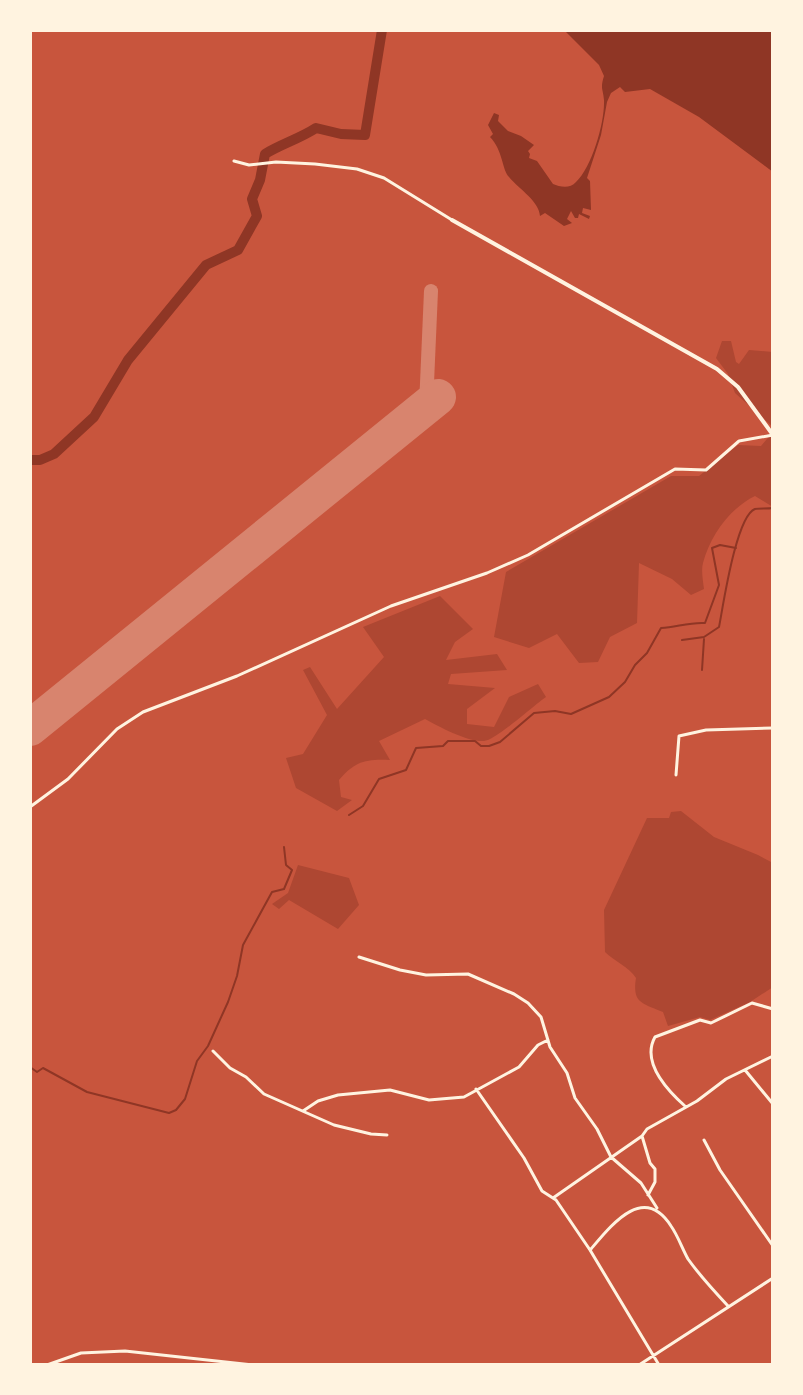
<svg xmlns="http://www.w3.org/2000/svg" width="803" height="1395" font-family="Barlow,sans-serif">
<rect width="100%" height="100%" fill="#c8553d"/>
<path fill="#ae4732" d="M722,341H731L736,362L739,364L749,350L773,352V427L735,393L728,374L716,358Z
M773,432V507L755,496C730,508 710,536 703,563C701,570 703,581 704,589L691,595L672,579L639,563L637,623L610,637L598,662L579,663L557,634L529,648L494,637L506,572L671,476H699L738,445L761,446Z
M440,596L473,629L455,642L446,660L497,654L507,670L451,674L448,684L495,688L467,709V724L494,727L509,697L538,684L546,697C534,705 495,741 484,741C467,742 440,727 425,719L379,741L390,760C366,759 355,761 339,780L341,797L352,800L337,811L296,788L286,758L303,754L327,715L303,670L310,667L337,709L384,657L363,627Z
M681,811L714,837L758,855L773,863V987L750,1002L710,1020L700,1017L668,1026L663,1012C642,1003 632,1003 636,978C629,967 614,961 605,952L604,910L647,818H669L671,812Z
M298,865L349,878L359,905L338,929L289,900L279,909L272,904L288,893Z"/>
<path fill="#8f3625" d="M564,30H773V172L699,117L650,89L625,92L620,87L611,93L607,102L601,135L587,178L590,181L591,210L583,208L582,213L590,216L589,219L579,214L578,218H575L571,211L567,219L572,223L564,226L545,213L540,216C539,201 520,190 509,177C502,170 503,150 490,137L493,134L488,125L494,113L499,115L498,121L508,131L521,136L534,145L528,151L530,154L529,158L537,161L553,184C560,187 570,189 576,182C592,167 605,122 604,100C603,88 600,89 604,76L599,65Z"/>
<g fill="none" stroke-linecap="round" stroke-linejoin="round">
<path stroke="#8f3625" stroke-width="2" d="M682,640L704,637L719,627C723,607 736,516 755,509C760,508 767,509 773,508
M702,670L704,639
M349,815L363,806L379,779L406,770L416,748L443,746L448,741H475L481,746H489L500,742L534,713L555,711L571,714L609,697L625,682L635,665L647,653L661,628C677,627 689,622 705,623L719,585L712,548L720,545L736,548
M30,1067L37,1072L43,1068L87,1092L169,1113L176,1110L185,1099L197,1061L208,1046L228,1002L237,976L243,945L272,892L284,889L292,870L286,865L284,847"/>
<path stroke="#8f3625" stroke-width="10" d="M30,460H40L54,454L94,417L128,360L206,265L238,250L257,216L252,199L260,180L265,154C281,144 299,139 316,128L341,134L365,135L382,30"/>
<path stroke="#d8846e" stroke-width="14" d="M426,406L431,291"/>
<path stroke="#d8846e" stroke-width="36" d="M30,728L438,397"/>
<path stroke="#fff3e0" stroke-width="3" d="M234,161L249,165L276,162L315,164L357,169L384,178L452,220
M676,775L679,736L706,730L773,728
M30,807L68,779L117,729L143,712L237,676L391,606L487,573L528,555L675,469L706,470L739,441L773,435
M359,957L400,970L426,975L468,974L514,994L528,1003L541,1017L550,1047L567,1073L575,1098L597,1129L611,1157L641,1183L657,1208
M213,1051L230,1068L246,1077L264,1094L334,1125L371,1134L387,1135
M745,1070L773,1104
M476,1089L524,1158L542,1191L556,1200L590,1250L659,1365
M686,1107C668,1091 641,1062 655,1037L700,1020L711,1023L752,1003L773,1009
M303,1111L318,1101L338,1095L390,1090L429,1100L464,1097L519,1067L538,1045L548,1040
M642,1136L650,1163L655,1169V1182L648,1195
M704,1140L720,1170L773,1246
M553,1198L642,1136L647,1129L697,1101L726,1079L773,1056
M591,1249C613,1223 644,1184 671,1226C678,1236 682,1248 688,1259C700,1276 714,1291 728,1306
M47,1365L81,1353L125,1351L253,1365
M639,1365L773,1278"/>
<path stroke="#fff3e0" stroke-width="4" d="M452,220L717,369L738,387L773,435"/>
</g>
<rect width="803" height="1395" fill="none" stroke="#fff3e0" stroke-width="64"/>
</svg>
